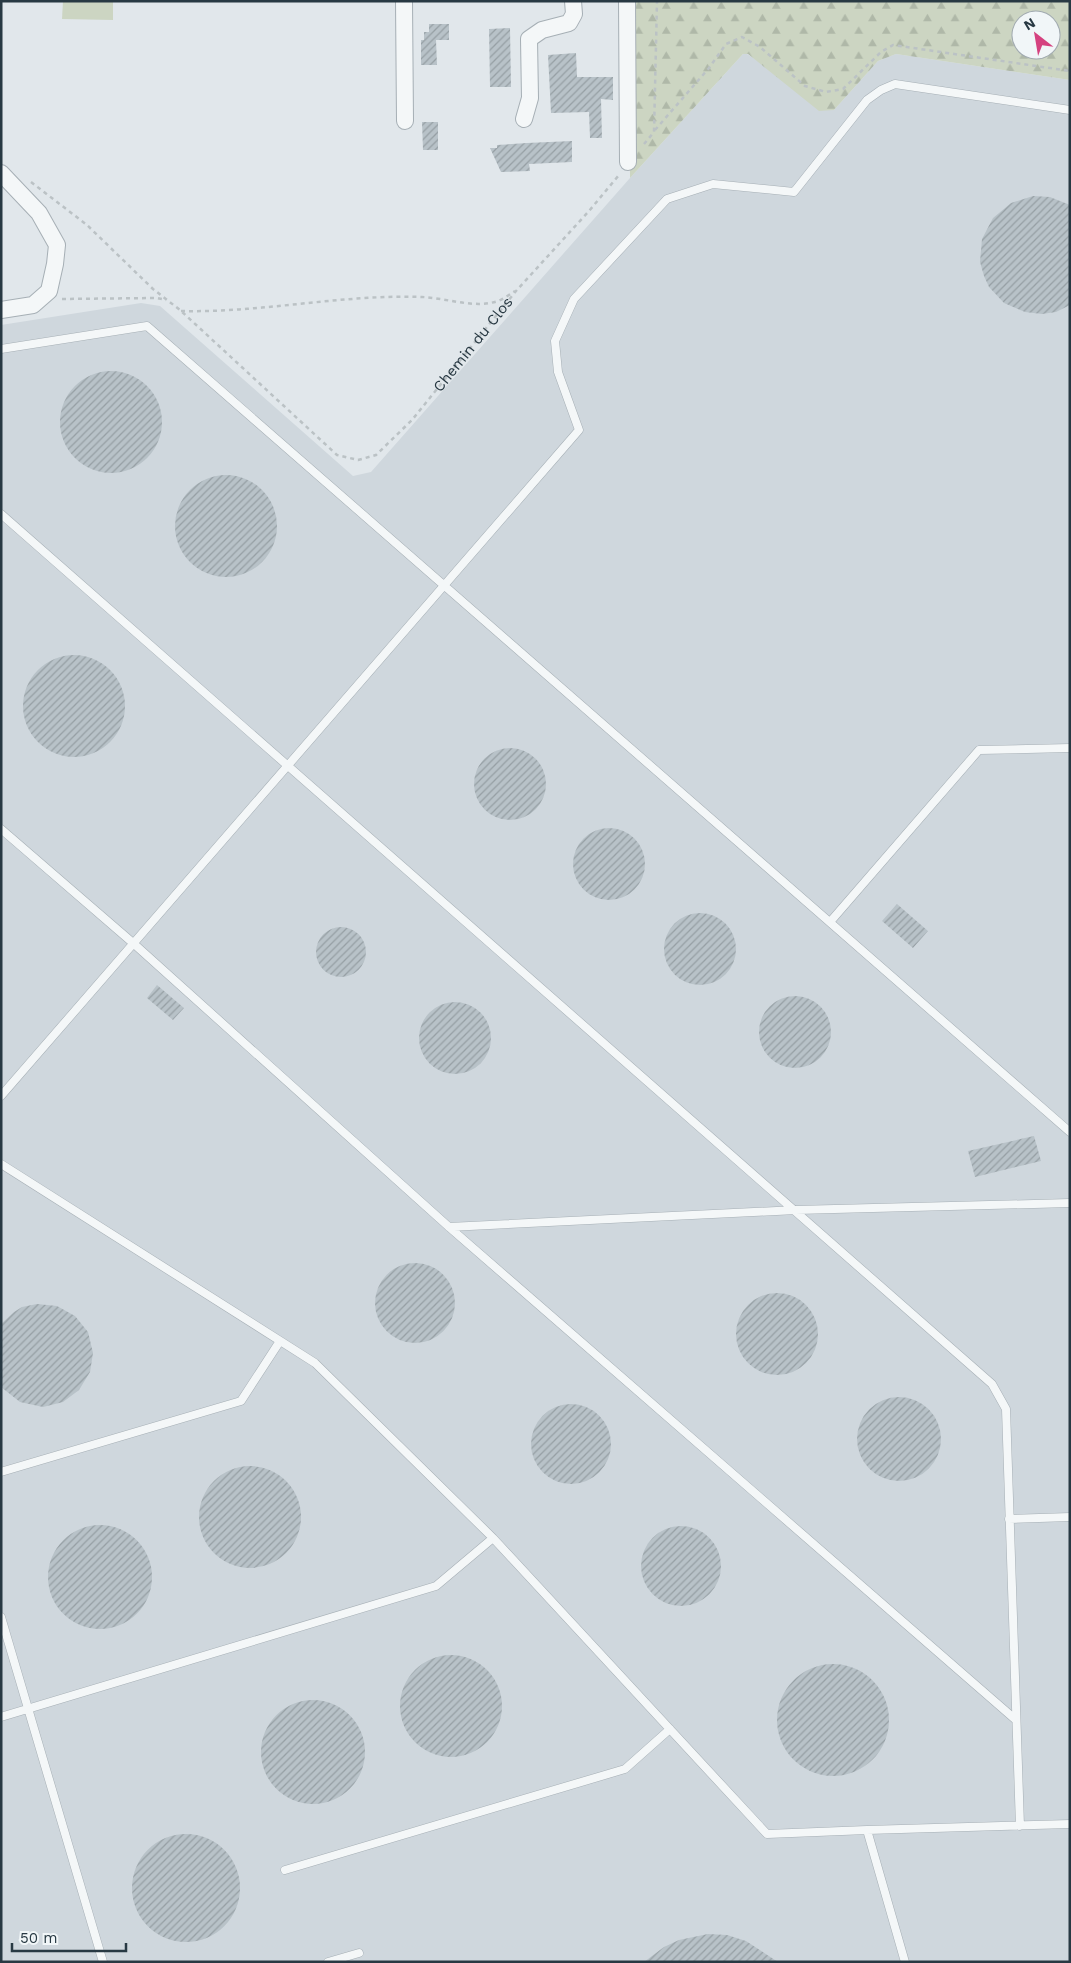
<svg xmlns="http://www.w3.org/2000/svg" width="1071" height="1963" font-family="'Work Sans',sans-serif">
<defs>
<pattern id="forest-firs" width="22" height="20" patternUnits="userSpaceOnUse" patternTransform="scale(1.25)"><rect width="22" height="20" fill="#ccd5c2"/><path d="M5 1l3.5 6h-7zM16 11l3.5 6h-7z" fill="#afb8a8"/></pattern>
<pattern id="building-hatch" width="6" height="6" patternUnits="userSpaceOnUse" patternTransform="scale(1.25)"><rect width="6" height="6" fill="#b8c2c8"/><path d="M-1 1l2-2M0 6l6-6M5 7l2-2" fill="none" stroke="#969fa4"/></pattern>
</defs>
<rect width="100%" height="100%" fill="#e1e7eb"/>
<path fill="#cfd7dd" d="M743,54H747L834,110L878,61L896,54L1070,80V1962H1V325L141,303L160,306L353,476L371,472L630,178Z"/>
<path fill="url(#forest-firs)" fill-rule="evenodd" d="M629,1H1070V80L896,54L878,61L834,110L819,111L748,54H743L630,178ZM1021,20H1051V50H1021Z"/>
<path fill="#ccd5c2" d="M63,1H113V20L62,19Z"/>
<path fill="url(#building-hatch)" d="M429,24H449V40H436L437,65H421V40H424V32H429Z
M510,28L511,87H490L489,29Z
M576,53L577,77H613V100L601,99L602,138H590L589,112L551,113L548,55Z
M422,122H438V150H423Z
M572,141V162L529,164L530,171L501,172L490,148H497V145L527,143Z
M1033,196L1050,197L1070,205V305L1056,312L1042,314L1025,312L1004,303L989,287L984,276L980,262L982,239L993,218L1011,203Z
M60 422a51 51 0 1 1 102 0a51 51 0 1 1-102 0Z
M175 526a51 51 0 1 1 102 0a51 51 0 1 1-102 0Z
M23 706a51 51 0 1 1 102 0a51 51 0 1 1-102 0Z
M474 784a36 36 0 1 1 72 0a36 36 0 1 1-72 0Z
M573 864a36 36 0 1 1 72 0a36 36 0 1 1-72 0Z
M897,904L928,931L913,948L882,921Z
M664 949a36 36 0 1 1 72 0a36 36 0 1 1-72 0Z
M316 952a25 25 0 1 1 50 0a25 25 0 1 1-50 0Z
M157,985L184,1008L173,1020L147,998Z
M759 1032a36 36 0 1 1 72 0a36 36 0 1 1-72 0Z
M419 1038a36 36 0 1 1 72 0a36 36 0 1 1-72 0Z
M1034,1136L1041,1161L975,1177L968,1151Z
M375 1303a40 40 0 1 1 80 0a40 40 0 1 1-80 0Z
M736 1334a41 41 0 1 1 82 0a41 41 0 1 1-82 0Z
M37,1304L57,1306L75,1316L88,1332L93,1353L90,1372L79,1390L63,1402L43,1407L20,1402L1,1387V1324L14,1312L22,1307Z
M857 1439a42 42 0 1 1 84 0a42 42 0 1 1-84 0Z
M531 1444a40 40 0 1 1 80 0a40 40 0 1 1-80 0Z
M199 1517a51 51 0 1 1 102 0a51 51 0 1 1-102 0Z
M48 1577a52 52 0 1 1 104 0a52 52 0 1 1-104 0Z
M641 1566a40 40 0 1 1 80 0a40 40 0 1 1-80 0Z
M400 1706a51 51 0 1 1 102 0a51 51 0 1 1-102 0Z
M777 1720a56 56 0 1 1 112 0a56 56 0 1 1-112 0Z
M261 1752a52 52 0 1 1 104 0a52 52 0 1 1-104 0Z
M132 1888a54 54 0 1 1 108 0a54 54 0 1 1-108 0Z
M708,1934L727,1935L746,1941L778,1962H644L664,1947L679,1940Z"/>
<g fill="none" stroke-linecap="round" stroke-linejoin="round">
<defs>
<path id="lane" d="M1,349L147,326L1070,1132
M1,514L992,1384L1006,1409L1020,1826
M1,829L133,943L449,1227L1016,1720
M830,922L979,750L1070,748
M1,1096L579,430L558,372L555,341L574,299L667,199L713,184L794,192L867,100L881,90L895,84L1070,110
M1,1164L315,1363L493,1538L767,1834L867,1830L905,1962
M449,1227L796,1210L1070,1203
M1,1472L241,1401L280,1341
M1009,1519L1070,1517
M1,1617L103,1962
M1,1717L436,1586L493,1538
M867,1830L1070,1824
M285,1870L625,1769L670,1729
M328,1962L359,1953"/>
<path id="street" d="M404,1L405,121
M627,1L628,162
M524,119L530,98L529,39L542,30L569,23L574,14L573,1
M1,173L39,213L57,245L55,264L49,291L33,305L1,310"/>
</defs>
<use href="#lane" stroke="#a6afb5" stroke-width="9"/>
<use href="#street" stroke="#a6afb5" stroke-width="18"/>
<g stroke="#bbc2c5" stroke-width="2.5" stroke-dasharray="4 4" stroke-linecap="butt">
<path d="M655,130L709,68L726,44L742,37L760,47L805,86L826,92L843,89L881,52L893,45L1070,71"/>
<path d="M644,144L654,132L657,1"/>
<path id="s1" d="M31,182L87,225L153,289L180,310L337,455L358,460L376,455L412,420L516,291L589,211L619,175"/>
<path d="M62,299L157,298L166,300"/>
<path d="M181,311C262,313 342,294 422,297C447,298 474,309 498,301C504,299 510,294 515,291"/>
</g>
<use href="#lane" stroke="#f4f7f8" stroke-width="8"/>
<use href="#street" stroke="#f4f7f8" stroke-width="16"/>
</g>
<g text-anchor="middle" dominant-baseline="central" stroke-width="4" stroke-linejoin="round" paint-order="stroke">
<g font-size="15" fill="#283943" stroke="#f1f6f8">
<text stroke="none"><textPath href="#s1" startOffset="598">Chemin du Clos</textPath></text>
</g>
</g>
<rect width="1071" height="1963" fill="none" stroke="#283943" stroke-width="5"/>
<g transform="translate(1036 35) rotate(329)"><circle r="24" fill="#f1f6f8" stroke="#a1aab0"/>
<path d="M0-4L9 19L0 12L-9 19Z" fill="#d5417f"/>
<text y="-8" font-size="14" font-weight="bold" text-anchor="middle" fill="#283943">N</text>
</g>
<path d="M12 1943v8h114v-8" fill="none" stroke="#283943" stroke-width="2.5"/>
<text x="20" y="1943" font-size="15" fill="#283943" stroke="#f1f6f8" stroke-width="4" paint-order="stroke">50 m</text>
</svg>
